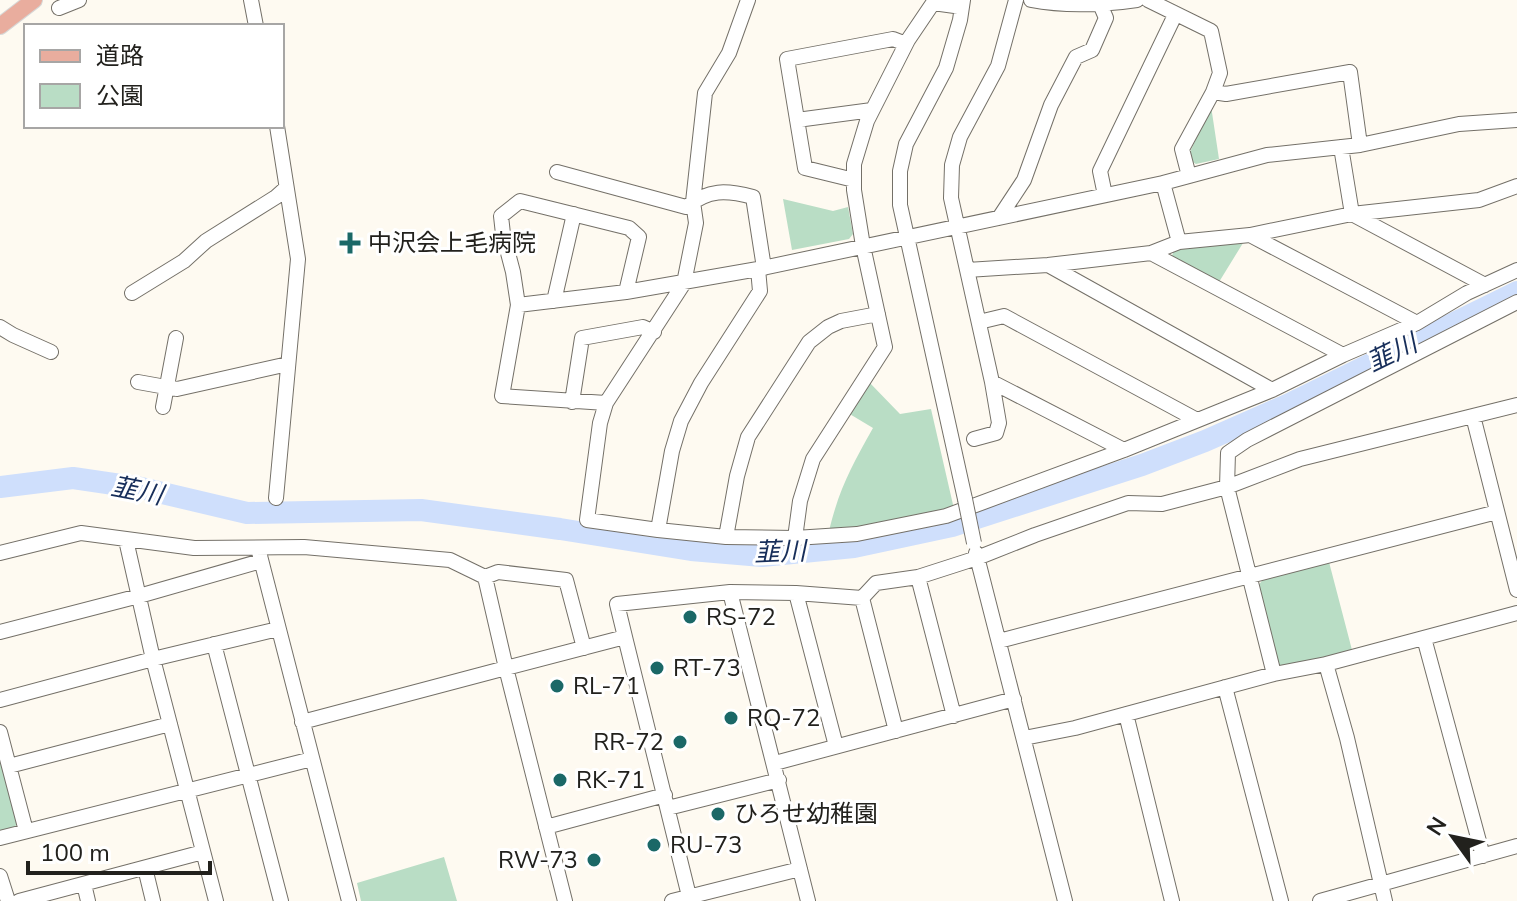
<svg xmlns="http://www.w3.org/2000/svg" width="1517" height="901" font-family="'Nunito Sans','Noto Sans JP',sans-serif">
<rect width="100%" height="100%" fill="#fefaf1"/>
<path fill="#b9ddc5" d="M1211,106L1219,159L1196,164L1191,161L1190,152Z
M783,199L833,211L848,207L853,234L849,239L792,250Z
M1243,243L1219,282L1171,259L1174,250L1199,245Z
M868,381L900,414L931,409L954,509L864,529L829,531C839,489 852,465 873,428L848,413Z
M1329,562L1352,650L1283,667L1277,664L1258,586L1264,578Z
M0,752L18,821L15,827L0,831Z
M444,857L457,901H361L357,883Z"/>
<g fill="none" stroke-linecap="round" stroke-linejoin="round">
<path stroke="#cfdffc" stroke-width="22" d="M0,487L73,478L141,488L247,513L421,510L560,529L691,550L762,556L854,547L952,526L1142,465L1205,441L1287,405L1517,292"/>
<defs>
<path id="minor" d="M251,0L256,26
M963,0L960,20L946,68L906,144L900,171V205L965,499
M1016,0L998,66L960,137L952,165L951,198L992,382L1124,450
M1031,0C1067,7 1102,5 1137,0
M1148,0L1211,31L1220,73L1213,92L1226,94L1350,72L1360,145
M59,8L79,0
M797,120L872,110
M1517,120L1459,124L1360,145L1267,155L1163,183L758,269L626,292L518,305L502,396L606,403L600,423L587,520L658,530L726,537L795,538L857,534L946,516L1124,450L1272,390L1343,355L1417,323L1467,293L1517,270
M1341,147L1352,214L1485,285
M557,172L686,207C709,189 726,190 753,197L764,268
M1189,176L1182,149L1213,92
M854,180L805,168L787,59L893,39L906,44
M1163,183L1179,242
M1105,195L1100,171L1175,15
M999,218L1024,180L1051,105L1076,57L1092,50L1106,18L1100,4
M1250,235L1417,323
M1151,253L1343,355
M1048,265L1272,390
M967,270L1048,265L1151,253L1179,242L1250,235L1352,214L1479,200L1517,186
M132,293L184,261L206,241L276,197L286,188
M554,301L574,214
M518,305L513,272L503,234L501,216L520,201L629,228L639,237L626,292
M979,322L1004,316L1197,420
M0,327L13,335L51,352
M138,382L177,389L288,364
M572,402L582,338L643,327L654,332
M606,403L684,283L696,223L693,202L705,93L729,53L748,0
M163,407L176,338
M1473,416L1517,590
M974,439L996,433L999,423L992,382
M276,498L298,259L277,126
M658,530L672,451L681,421L701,383L760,291L758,269
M726,537L737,476L748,437L809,342L828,327L841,321L878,314
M795,538L800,501L813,459L885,347L863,246L854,190V164L867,121L908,40L933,3L962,7
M126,540L153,659L216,901
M258,548L349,901
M0,553L81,533L194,548L304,547L450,560L485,577L506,668L625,637L689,896
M976,553L1065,901
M485,577L498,572L566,580L584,648
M918,577L954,716
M796,593L836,746
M862,598L896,731
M0,632L139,596L261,561
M625,637L617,604L730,592
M1424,638L1483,856
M999,641L1497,512
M214,644L281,901
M1326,664L1347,738L1385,901
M1274,674L1227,487L1228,453L1247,440L1517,302
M1225,687L1281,901
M0,700L153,659L278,629
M1126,714L1172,901
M302,722L506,668L565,901
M0,732L26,831
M1024,738L1075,728L1274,674L1326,664L1517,613
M775,763L1014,699
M9,766L170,724
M668,808L779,780
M546,827L665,795
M0,838L312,759
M145,868L153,901
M0,876L8,901
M84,884L88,901
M19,901L203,852
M672,901L800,869
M808,901L730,592L796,593L862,598L876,583L918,577L977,558L1035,535L1128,503L1162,504L1227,487L1300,459L1517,405
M1320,901L1517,846"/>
<path id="major" d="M0,26L34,0"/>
</defs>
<use href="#minor" stroke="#747068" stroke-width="16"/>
<use href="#major" stroke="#d7d7d6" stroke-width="18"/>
<use href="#minor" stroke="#fff" stroke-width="14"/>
<use href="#major" stroke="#e9ad9e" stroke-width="16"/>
<defs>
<path id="minor-bridge" d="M965,499L974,543"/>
</defs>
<use href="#minor-bridge" stroke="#747068" stroke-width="16" stroke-linecap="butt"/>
<use href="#minor-bridge" stroke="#fff" stroke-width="14"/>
</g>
<g fill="#1b6867" stroke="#fff" stroke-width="3">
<path d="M346 231h8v8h8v8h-8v8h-8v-8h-8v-8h8z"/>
<circle cx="690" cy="617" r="8"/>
<circle cx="657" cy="668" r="8"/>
<circle cx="557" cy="686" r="8"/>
<circle cx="731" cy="718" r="8"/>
<circle cx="680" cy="742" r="8"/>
<circle cx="560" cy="780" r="8"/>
<circle cx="718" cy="814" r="8"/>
<circle cx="654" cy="845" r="8"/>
<circle cx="594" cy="860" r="8"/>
</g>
<g text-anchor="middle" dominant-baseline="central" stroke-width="6" stroke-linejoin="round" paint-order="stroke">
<g font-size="24" fill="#22211d" stroke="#fff" text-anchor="start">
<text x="368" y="243">中沢会上毛病院</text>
<text x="706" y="617">RS-72</text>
<text x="673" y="668">RT-73</text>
<text x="573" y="686">RL-71</text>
<text x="747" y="718">RQ-72</text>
<text x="664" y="742" text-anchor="end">RR-72</text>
<text x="576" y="780">RK-71</text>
<text x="734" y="814">ひろせ幼稚園</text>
<text x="670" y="845">RU-73</text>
<text x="578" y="860" text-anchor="end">RW-73</text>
</g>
<g font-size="26" font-style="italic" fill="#172e5a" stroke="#fff">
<text transform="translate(1392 353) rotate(-26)">韮川</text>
<text transform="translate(137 491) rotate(11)">韮川</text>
<text transform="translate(780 552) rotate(-2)">韮川</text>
</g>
</g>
<rect x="24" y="24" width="260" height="104" fill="#ffffff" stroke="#a7a6a5" stroke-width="2"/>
<rect x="40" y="50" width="40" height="12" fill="#e9ad9e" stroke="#a7a6a5" stroke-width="2"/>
<text x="96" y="64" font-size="24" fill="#22211d">道路</text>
<rect x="40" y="84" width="40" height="24" fill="#b9ddc5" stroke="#a7a6a5" stroke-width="2"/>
<text x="96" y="104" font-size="24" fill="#22211d">公園</text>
<g transform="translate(1453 837) rotate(303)" stroke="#ffffff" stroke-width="6" paint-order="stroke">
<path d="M0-6L14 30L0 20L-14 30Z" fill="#22211d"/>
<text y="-12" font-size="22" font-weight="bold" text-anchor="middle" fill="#22211d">N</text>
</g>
<path d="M28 861v12h182v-12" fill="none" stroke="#22211d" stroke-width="4"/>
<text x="40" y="861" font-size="24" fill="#22211d" stroke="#ffffff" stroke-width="6" paint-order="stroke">100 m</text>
</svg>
